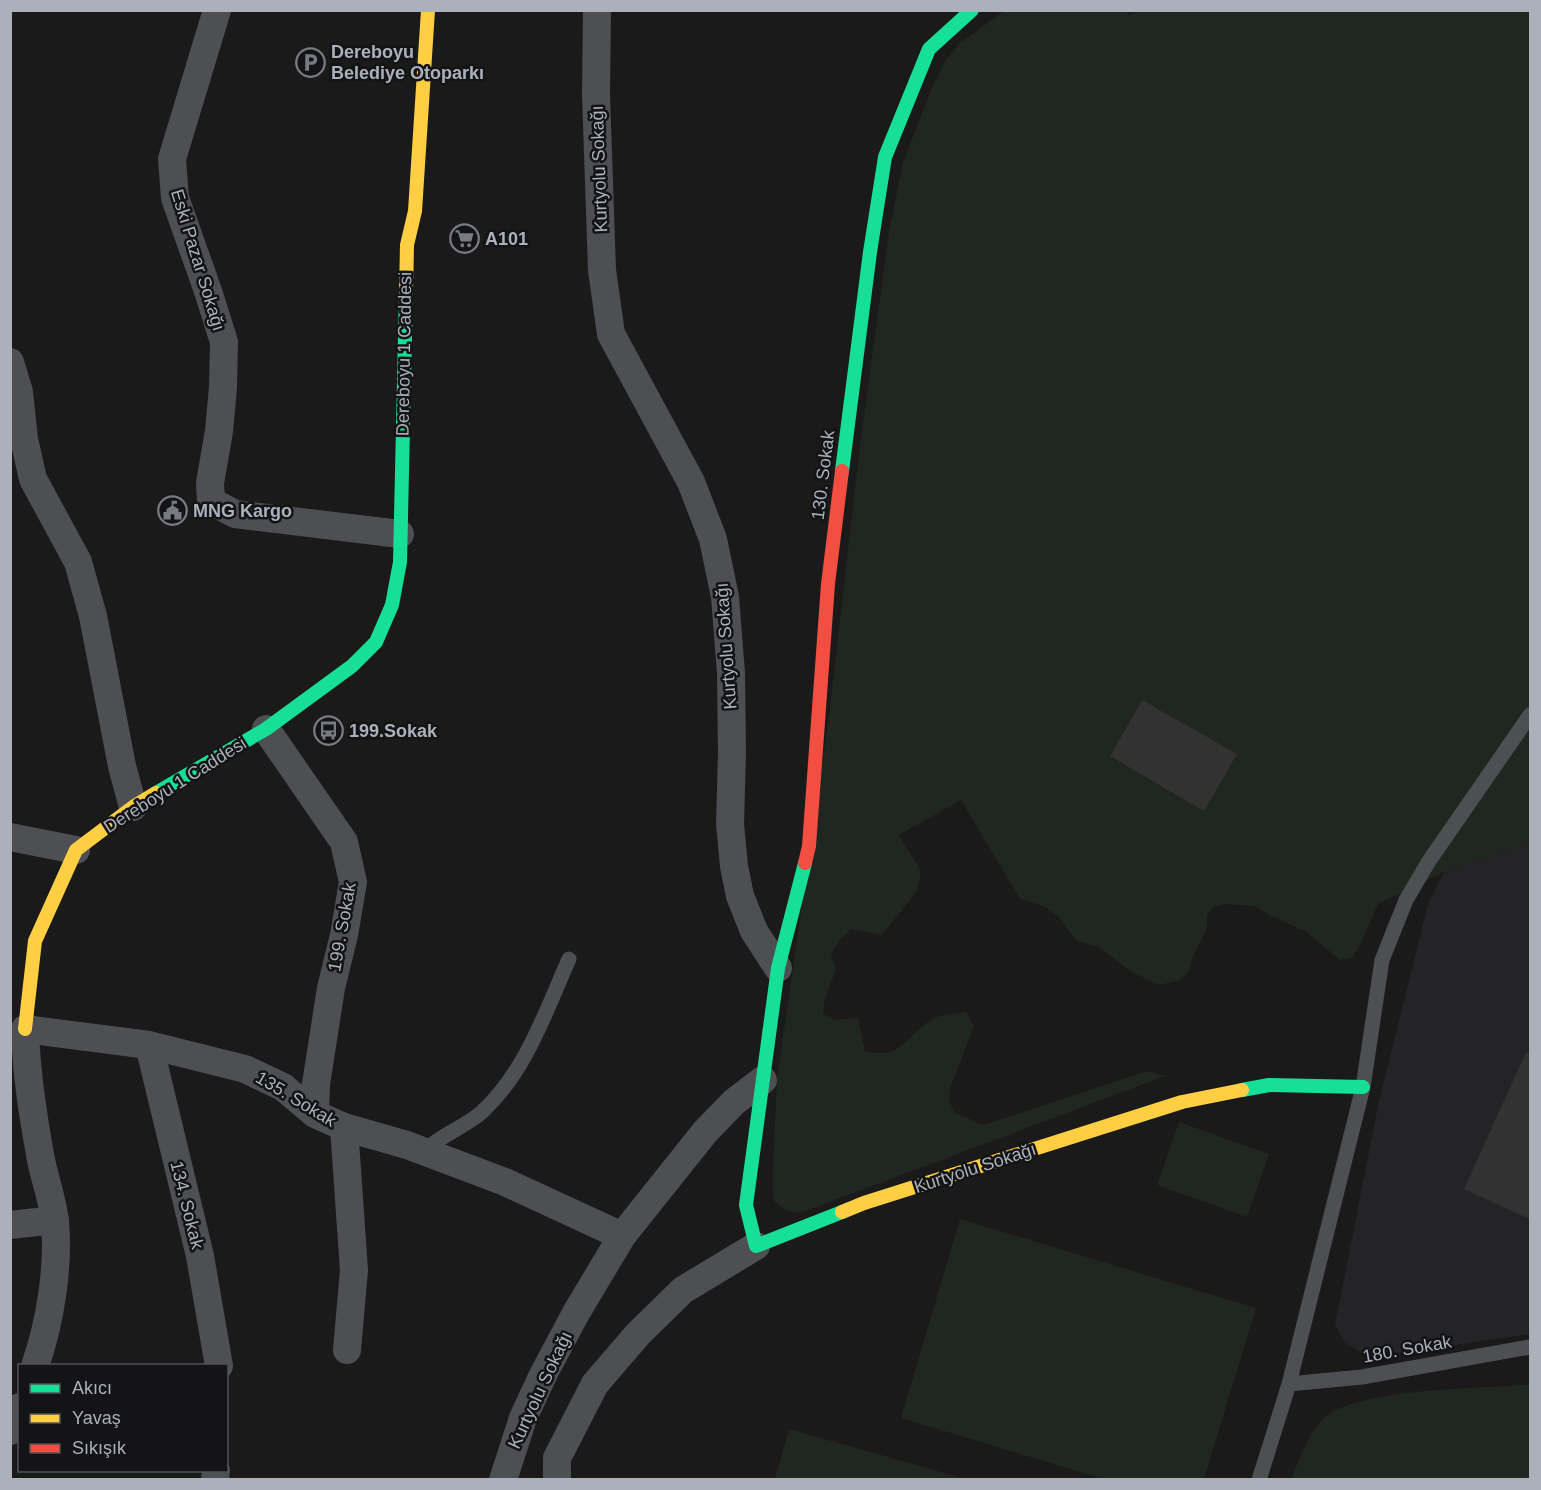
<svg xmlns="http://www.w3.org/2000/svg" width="1541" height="1490" font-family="Arial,sans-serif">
<rect width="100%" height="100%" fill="#1a1a1a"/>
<path fill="#242426" d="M1530,844V1334L1382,1356L1364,1354L1345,1343L1335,1325L1379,1101L1428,904L1444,872Z"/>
<path fill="#1f2720" d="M1126,10L1129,16L1139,10L1530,11V844L1444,872L1378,904L1358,949L1351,958L1340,960L1305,931L1271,916L1255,906L1224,904L1213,907L1207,916V929L1192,958L1190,969L1185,976L1178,981L1158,985L1130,971L1098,946L1077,941C1054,913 1058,909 1020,899L961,800L899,835L921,871L917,891L882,935L851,929L839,941L831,954L836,970L825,998L823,1013L833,1020L858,1018L865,1051C902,1060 904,1038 929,1021C938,1014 955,1014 966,1012L974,1026L951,1086L949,1100L954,1112L983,1125L1147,1071L1165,1076L800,1213L787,1211L774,1201L772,1187L777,1079L829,715L860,445L889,232L903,162L934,83L946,60L960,43L1004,11Z
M1179,1122L1269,1154L1247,1217L1157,1185Z
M960,1219L1256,1308L1204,1479H1103L901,1418Z
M1530,1384V1479H1291C1300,1459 1307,1435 1323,1419C1355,1387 1484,1389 1530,1384Z
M789,1429L966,1479H775Z"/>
<path fill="#323232" d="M1142,700L1237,754L1204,811L1110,756Z
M1526,1052L1530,1055V1219L1464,1189Z"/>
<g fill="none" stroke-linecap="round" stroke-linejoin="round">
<path stroke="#4e4f53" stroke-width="15" d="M425,1151C441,1134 464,1128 482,1112C526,1071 545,1013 569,959
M1289,1384L1362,1377L1530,1347
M1259,1480L1289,1384L1363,1087L1382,960L1406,900L1429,861L1530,715"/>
<path stroke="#4e4f53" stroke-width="28" d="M217,10L172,159L175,198L208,291L224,342L223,387L219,431L210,483L211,501L235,514L400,534
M597,10L596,95L602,270L611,334L691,482L713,539L725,597L731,673L732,753L730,824L734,866L740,896L754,931L778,968
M10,362L19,392L24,439L33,479L78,562L93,616L122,766L133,807
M266,729L344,842L353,882L344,935L331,988L316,1084L315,1114
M10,837L76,850
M149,1045L200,1256L219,1366
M344,1127L354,1270L347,1350
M10,1225L55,1220
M35,1366C50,1323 59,1268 55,1222C53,1201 45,1180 41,1160C33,1116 26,1073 25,1029L149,1045L245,1069L283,1087L315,1114L344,1127L407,1145L505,1182L622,1236
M10,1431L20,1407
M215,1480L216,1470
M503,1480L523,1418L544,1373L576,1313L622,1236L705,1132L734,1102L763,1080
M557,1480V1458L595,1384L638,1334L683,1290L756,1246"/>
<path stroke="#16e098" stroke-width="14" d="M842,471L870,252L885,157L929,49L972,10
M156,793L266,729L352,666L376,642L392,605L400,562L406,292
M805,863L778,968L746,1205L756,1246L842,1212
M1242,1090L1269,1085L1363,1087"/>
<path stroke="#ffcf43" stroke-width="14" d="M406,292L407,245L415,211L428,10
M25,1029L35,941L76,850L133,807L156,793
M842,1212L864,1203L1182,1102L1242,1090"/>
<path stroke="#f24e42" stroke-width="14" d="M805,863L809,846L828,584L842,471"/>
</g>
<defs>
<symbol id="parking-ring" viewBox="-11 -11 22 22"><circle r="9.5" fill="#141416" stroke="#787c82" stroke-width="1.5"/><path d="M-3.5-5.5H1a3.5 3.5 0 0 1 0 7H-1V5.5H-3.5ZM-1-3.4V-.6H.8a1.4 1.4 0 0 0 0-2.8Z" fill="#787c82"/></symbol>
<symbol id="supermarket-ring" viewBox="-11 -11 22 22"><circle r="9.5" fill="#141416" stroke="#787c82" stroke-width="1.5"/><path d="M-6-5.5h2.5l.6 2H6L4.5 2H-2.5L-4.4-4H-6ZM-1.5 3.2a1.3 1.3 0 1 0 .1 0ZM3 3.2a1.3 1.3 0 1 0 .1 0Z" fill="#787c82"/></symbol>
<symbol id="civic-ring" viewBox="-11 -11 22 22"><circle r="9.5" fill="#141416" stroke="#787c82" stroke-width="1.5"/><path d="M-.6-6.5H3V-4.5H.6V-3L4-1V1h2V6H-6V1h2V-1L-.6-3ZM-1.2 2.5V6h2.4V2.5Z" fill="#787c82"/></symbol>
<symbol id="bus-ring" viewBox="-11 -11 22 22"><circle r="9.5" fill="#141416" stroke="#787c82" stroke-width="1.5"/><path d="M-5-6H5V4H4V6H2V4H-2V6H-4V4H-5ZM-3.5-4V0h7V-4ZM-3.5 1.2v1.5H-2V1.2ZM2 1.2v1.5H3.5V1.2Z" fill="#787c82"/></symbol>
</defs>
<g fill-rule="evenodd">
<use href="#parking-ring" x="294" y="46" width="33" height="33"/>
<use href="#supermarket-ring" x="448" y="222" width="33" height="33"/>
<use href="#civic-ring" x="156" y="494" width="33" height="33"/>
<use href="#bus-ring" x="312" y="714" width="33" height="33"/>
</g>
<g text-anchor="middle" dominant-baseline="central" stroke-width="5" stroke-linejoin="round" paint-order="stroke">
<g font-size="18" font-weight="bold" fill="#abb0ba" stroke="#141416" text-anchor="start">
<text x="331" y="52">Dereboyu<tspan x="331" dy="21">Belediye Otoparkı</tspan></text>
<text x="485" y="239">A101</text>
<text x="193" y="511">MNG Kargo</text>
<text x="349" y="731">199.Sokak</text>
</g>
<g font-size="18" fill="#abb0ba" stroke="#141416">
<text transform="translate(599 169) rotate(-92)">Kurtyolu Sokağı</text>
<text transform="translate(198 260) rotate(73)">Eski Pazar Sokağı</text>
<text transform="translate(404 354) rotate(-89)">Dereboyu 1 Caddesi</text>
<text transform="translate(823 475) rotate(-83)">130. Sokak</text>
<text transform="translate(726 646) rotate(-94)">Kurtyolu Sokağı</text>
<text transform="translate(175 785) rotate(-32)">Dereboyu 1 Caddesi</text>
<text transform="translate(342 927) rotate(-80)">199. Sokak</text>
<text transform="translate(296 1099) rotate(31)">135. Sokak</text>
<text transform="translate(975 1168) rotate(-18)">Kurtyolu Sokağı</text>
<text transform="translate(187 1205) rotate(76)">134. Sokak</text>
<text transform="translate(1407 1349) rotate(-10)">180. Sokak</text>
<text transform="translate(540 1390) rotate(-65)">Kurtyolu Sokağı</text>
</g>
</g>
<rect width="1541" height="1490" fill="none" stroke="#abb0ba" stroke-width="24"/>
<rect x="18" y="1364" width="210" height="108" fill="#141416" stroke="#505258" stroke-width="1.5"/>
<rect x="30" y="1384" width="30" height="9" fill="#16e098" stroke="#505258" stroke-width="1.5"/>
<text x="72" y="1394" font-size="18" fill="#abb0ba">Akıcı</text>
<rect x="30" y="1414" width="30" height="9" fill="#ffcf43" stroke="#505258" stroke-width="1.5"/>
<text x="72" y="1424" font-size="18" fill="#abb0ba">Yavaş</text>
<rect x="30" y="1444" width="30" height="9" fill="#f24e42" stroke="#505258" stroke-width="1.5"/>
<text x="72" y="1454" font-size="18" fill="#abb0ba">Sıkışık</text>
</svg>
